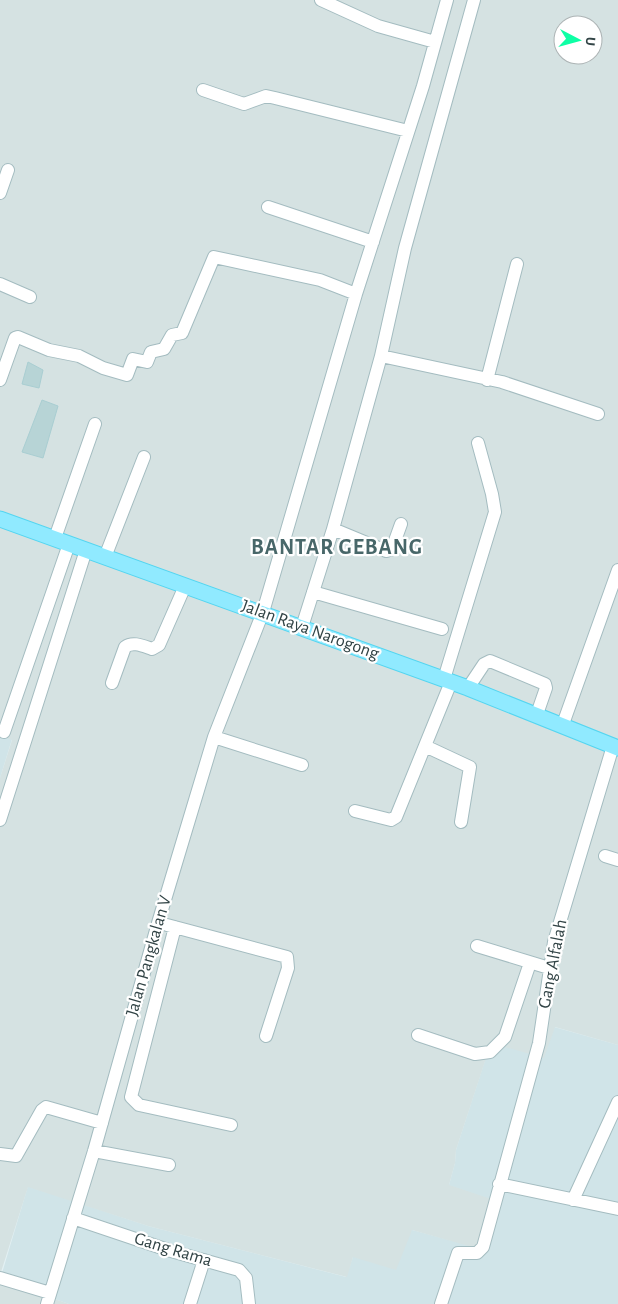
<svg xmlns="http://www.w3.org/2000/svg" width="618" height="1304" font-family="'Alegreya Sans',sans-serif">
<rect width="100%" height="100%" fill="#e2f0f3"/>
<path fill="#d0e4e8" d="M0,735L12,739L0,778Z
M554,1027L618,1045V1304H69L0,1280L28,1186L148,1226L346,1277L353,1257L412,1230L483,1249L449,1185L455,1163L456,1150L491,1042Z"/>
<path fill="#d5e2e2" fill-rule="evenodd" d="M0,0H618V1045L555,1027L544,1058L491,1043L456,1150L455,1163L449,1185L500,1202L483,1250L412,1230L396,1270L353,1257L347,1277L148,1226L28,1187L0,1275V778L12,740L0,735ZM563,25H593V55H563Z
M0,1280L69,1304H0Z"/>
<path fill="#b7d4d6" stroke="#a9ced2" d="M28,362L43,370L39,388L22,384Z
M42,400L58,406L43,458L22,452Z"/>
<g fill="none" stroke-linecap="round" stroke-linejoin="round">
<defs>
<path id="minor" d="M321,0L378,26L435,42
M203,90L244,104L266,96L275,98L408,131
M0,193L8,170
M268,207L373,242
M0,284L30,297
M381,356L502,382L598,414
M0,380L15,338L18,337L49,350L79,356L103,368L127,375L133,359L147,362L151,352L164,349L172,335L182,333L214,257L320,280L356,294
M487,380L517,264
M333,529L386,551L392,549L401,524
M55,538L95,424
M105,557L144,457
M313,592L442,629
M302,627L333,529L381,356L405,248L474,0
M444,679L495,512L492,494L478,443
M112,683L125,647C133,641 143,646 152,649L159,645L185,586
M468,688L484,664L490,661L545,684L546,688L537,714
M563,724L618,570
M4,732L69,544
M214,737L302,765
M425,746L470,767L461,822
M355,811L391,820L396,817L451,682
M0,820L86,550
M605,856L618,860
M167,925L287,957L288,968L266,1036
M175,927L131,1097L139,1105L231,1125
M477,946L549,968
M418,1035L475,1054L490,1052L505,1037L530,963
M94,1151L169,1165
M0,1154L16,1156L42,1110L46,1107L102,1123
M499,1184L618,1209
M573,1200L618,1102
M73,1218L171,1251L239,1270L246,1278L249,1304
M0,1278L50,1293
M47,1304L94,1151L158,923L214,737L263,612L356,294L423,86L447,0
M190,1304L204,1260
M441,1304L458,1253H477L483,1247L539,1043L554,942L613,746"/>
<path id="major" d="M0,519L468,688L618,748"/>
</defs>
<use href="#minor" stroke="#a4bcc0" stroke-width="14"/>
<use href="#major" stroke="#54d5f0" stroke-width="17"/>
<use href="#minor" stroke="#fff" stroke-width="12"/>
<use href="#major" stroke="#90eaff" stroke-width="15"/>
</g>
<g text-anchor="middle" dominant-baseline="central" stroke-width="4.5" stroke-linejoin="round" paint-order="stroke">
<g font-size="18" fill="#324446" stroke="#fff">
<text transform="translate(310 630) rotate(20)">Jalan Raya Narogong</text>
<text transform="translate(149 956) rotate(-74)">Jalan Pangkalan V</text>
<text transform="translate(553 964) rotate(-79)">Gang Alfalah</text>
<text transform="translate(173 1250) rotate(17)">Gang Rama</text>
</g>
<g font-size="22" font-weight="bold" letter-spacing="1" fill="#486769" stroke="#fff">
<text x="337" y="547">BANTAR GEBANG</text>
</g>
</g>
<g transform="translate(578 40) rotate(96)"><circle r="24" fill="#ffffff" stroke="#adb4b5"/>
<path d="M0-4L9 19L0 12L-9 19Z" fill="#0effa5"/>
<text y="-8" font-size="14" font-weight="bold" text-anchor="middle" fill="#324446">U</text>
</g>
</svg>
